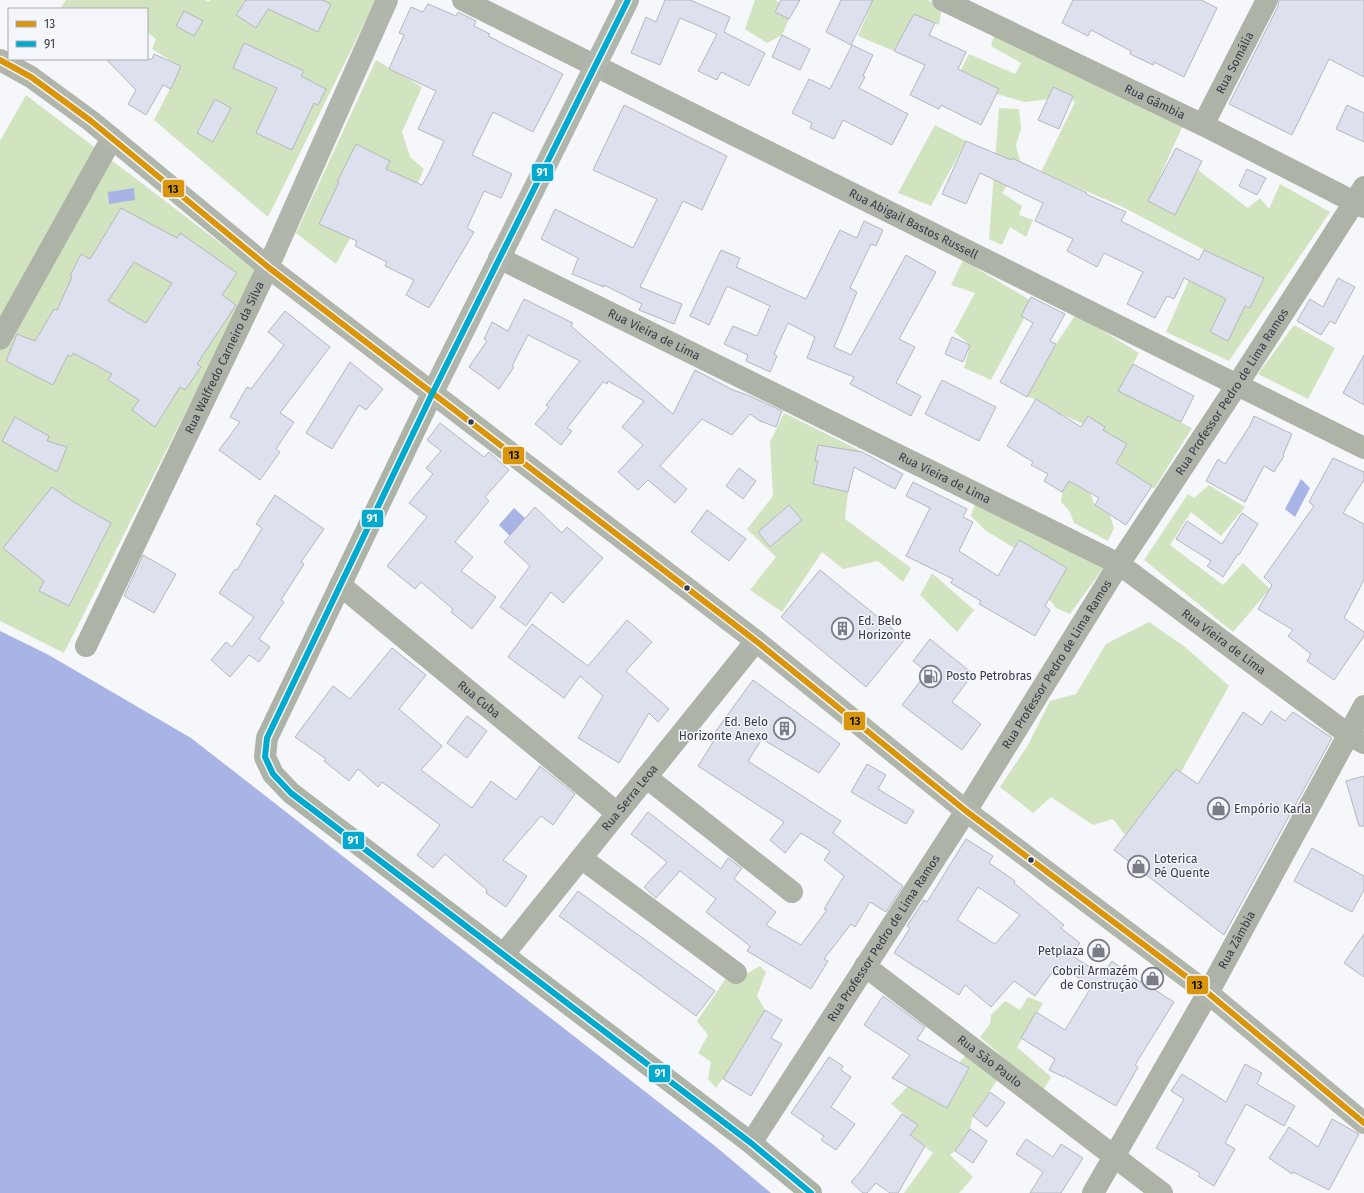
<svg xmlns="http://www.w3.org/2000/svg" width="1364" height="1193" font-family="'Fira Sans',sans-serif">
<rect width="100%" height="100%" fill="#f5f7fa"/>
<path fill="#d2e4bf" d="M66,0H204L209,2L210,0H376L268,217L154,120L181,67L152,49L156,39L147,32V9H119L117,8L115,9H60Z
M755,0H776L792,12L782,35L767,43L745,29Z
M873,0H928L942,7L939,25L914,15L894,51L858,36Z
M994,35L1183,125L1149,201L1175,214L1198,170L1248,208L1260,198L1269,209L1280,184L1330,212L1229,361L1166,332L1189,280L1250,308L1264,278L1204,250L1123,207L1041,172L1075,102L1053,87L1049,99L1025,102L982,90L946,100L969,54L1015,74L1021,63L991,46Z
M376,60L422,87L402,132L410,157L424,169L417,185L387,170L336,264L296,233Z
M26,95L257,271L64,653L0,621V141Z
M999,108L1019,109L1021,128L1016,146L1021,164L1002,193L1022,206L1019,215L1033,220L1026,237L1010,227L1002,245L989,239Z
M935,125L966,141L931,206L898,193Z
M963,260L1033,302L991,380L964,368L970,345L954,332L975,293L951,285Z
M1076,314L1139,353L1119,390L1192,428L1154,489L1117,463L1126,444C1105,431 1082,425 1059,413C1048,407 1040,399 1027,397L1056,344Z
M1294,325L1335,348L1308,399L1258,374Z
M784,413L859,450L848,492L845,519L911,568L903,582L878,561L843,569L822,552L782,612L750,590L776,557L747,529L773,496L770,442Z
M1069,481L1090,493L1095,505L1110,515L1114,528L1108,541L1074,523L1070,512L1061,502L1062,492Z
M1209,485L1245,507L1221,536L1191,512L1170,545L1223,585L1243,563L1270,589L1233,632L1144,560L1188,494L1194,498Z
M975,503L1104,567L1070,614L1056,608L1049,599L1067,568L1019,540L1014,548L985,530L971,516Z
M932,573L974,610L957,632L920,595Z
M1149,622L1185,647L1229,686L1181,772L1176,769L1125,835L1113,819L1093,825L1051,797L1033,813L1000,787L1028,745L1050,701L1076,694L1106,644Z
M760,966L766,972L757,996L765,1010L726,1074L716,1088L708,1079L711,1062L698,1053L708,1035L697,1021L726,978L748,973Z
M1028,997L1043,1003L1017,1047L1051,1077L1042,1092L980,1037L990,1024L991,1015L1005,1001L1020,1010Z
M968,1052L1000,1076L973,1116L970,1129L955,1151L950,1155L973,1177L959,1193H904L933,1153L910,1135L917,1125L891,1104L908,1086L947,1108L969,1069L959,1063Z"/>
<path fill="#a8b4e5" d="M134,188L135,200L109,204L108,192Z
M1301,479L1310,488L1295,517L1285,509Z
M514,508L526,519L510,536L499,525Z
M0,631L47,654L191,738L715,1146L771,1193H0Z"/>
<path fill="#dde0ed" stroke="#b4b7bd" fill-rule="evenodd" d="M246,0H322L331,4L318,32L268,9L256,28L236,15Z
M665,0H690L730,17L724,32L765,53L749,86L721,72L717,80L698,71L717,34L680,18L660,65L631,53L646,17L656,22Z
M781,0H800L789,19L775,12Z
M841,0H873L851,45L826,32Z
M1073,0H1201L1217,8L1184,77L1154,62L1153,65L1130,54L1131,51L1091,30L1088,36L1062,23Z
M1279,0H1364V77L1329,59L1292,135L1229,104L1278,6Z
M428,4L456,16L458,12L476,21L474,26L490,34L488,36L563,74L533,132L493,112L472,155L512,174L501,198L484,191L467,228L474,232L429,308L406,295L414,280L385,266L387,262L355,246L357,241L319,224L339,182H337L356,144L390,161L386,169L422,185L429,173L444,141L418,129L436,91L389,69L404,35L399,33L411,7L423,12Z
M184,11L203,21L194,36L176,26Z
M914,14L935,23L929,35L966,52L958,69L999,89L981,125L941,105L939,109L910,95L925,65L894,51Z
M782,35L810,49L800,70L772,57Z
M244,43L304,71L301,76L326,89L318,105L314,103L292,150L256,133L277,88L233,68Z
M852,45L873,55L863,76L865,77L859,88L908,114L892,145L843,120L834,139L810,128L812,123L792,113L809,79L830,89Z
M154,54L181,66L171,89L163,85L146,115L128,104L136,90L106,59H152Z
M1053,87L1073,96L1059,129L1038,120Z
M215,99L231,108L213,142L197,133Z
M624,105L727,156L702,210L683,201L640,287L682,304L674,324L639,310L642,304L604,285V287L572,274L578,258L541,239L555,209L633,248L657,199L593,170Z
M1347,105L1364,113V142L1336,129Z
M966,141L1011,160L1012,158L1087,193L1086,194L1126,212L1121,221L1199,260L1204,250L1264,278L1250,308L1245,306L1228,341L1210,332L1226,299L1184,278L1174,299L1167,296L1155,318L1127,304L1143,272L1104,253L1097,267L1067,251L1073,239L1035,221L1043,203L980,173L966,204L942,194Z
M1176,148L1202,161L1175,215L1148,201Z
M1247,169L1266,178L1257,195L1239,186Z
M121,208L177,238L180,233L237,273L222,295L236,305L197,364L201,367L185,390L180,387L155,427L132,410L139,400L108,380L112,374L73,353L71,357L68,355L53,385L6,361L17,334L35,341L54,309L57,310L72,277L70,276L81,254L90,259ZM134,262L172,283L146,323L108,301Z
M864,221L883,230L876,246L871,244L850,288L857,292L834,347L851,355L906,255L936,272L899,339L915,347L896,383L921,396L911,416L850,384L854,377L807,358L815,337L788,323L774,354L777,356L770,372L746,361L748,355L724,344L733,326L757,336L770,306L727,286L709,325L690,316L721,250L740,258L736,267L806,299L840,230L857,238Z
M1338,278L1355,287L1335,324L1330,321L1321,335L1297,321L1310,299L1323,307Z
M1031,297L1065,314L1050,341L1056,344L1027,397L1000,382L1033,323L1021,316Z
M524,299L573,323L571,326L673,414L695,370L731,389L750,396L782,411L776,427L760,421L750,414L732,435L702,419L660,466L687,489L675,503L648,480L638,490L618,472L643,445L622,427L644,401L608,381L607,384L603,382L567,428L572,431L561,445L535,424L549,407L546,405L580,361L528,335L512,366L514,367L499,389L469,367L487,341L484,339L492,322L508,331Z
M285,311L330,347L280,413L294,422L276,449L280,452L260,480L219,450L240,422L230,417L247,387L251,389L284,345L268,332Z
M952,337L970,345L963,362L945,354Z
M1364,355V405L1343,393Z
M350,362L383,389L366,410L359,405L332,449L306,433Z
M1133,364L1194,396L1181,422L1118,391Z
M942,380L996,407L979,441L925,414Z
M1036,399L1081,427L1088,416L1105,427L1103,430L1127,444L1116,463L1152,486L1126,525L1095,505L1099,498L1069,481L1062,492L1044,481L1048,474L1031,465L1033,462L1007,446Z
M1254,416L1292,434L1283,455L1284,456L1274,472L1264,466L1245,502L1206,481L1218,459L1225,464L1249,427Z
M15,417L49,436L47,441L67,447L57,472L2,441Z
M440,423L484,457L489,452L509,470L485,497L489,501L455,542L473,557L461,571L496,597L472,629L451,612L453,609L421,582L415,589L387,566L427,517L409,503L433,474L426,468L441,451L427,440Z
M818,445L862,452L903,474L895,489L854,467L848,492L813,484L818,461H815Z
M1333,458L1364,472V480L1343,513L1364,524V580L1344,618L1364,632V636L1334,680L1307,661L1311,654L1288,636L1293,630L1258,609L1272,585L1264,577L1314,506L1309,502Z
M739,468L756,481L743,499L726,486Z
M913,482L967,509L963,517L973,522L959,551L998,576L1019,540L1067,568L1045,606L1050,610L1035,636L979,604L981,601L951,583L953,579L906,556L930,508L906,496Z
M52,487L72,501L111,523L69,606L39,591L44,581L3,548Z
M275,495L324,529L301,562L304,564L281,600L284,602L259,639L270,647L259,662L249,655L230,677L211,660L226,642L232,647L254,617L219,593L235,569L237,570L262,528L256,524Z
M789,505L802,520L770,547L758,532Z
M535,507L562,533L567,527L603,558L563,603L551,592L526,626L500,607L530,566L504,542Z
M707,510L746,539L729,561L691,532Z
M1242,513L1258,524L1239,555L1238,554L1223,577L1207,566L1211,561L1176,539L1187,521L1222,544Z
M143,555L176,574L154,613L124,596Z
M820,570L905,639L866,687L781,617Z
M627,620L652,642L626,671L669,709L658,722L649,713L619,763L578,738L603,696L580,676L564,698L508,657L532,624L588,666Z
M930,639L973,674L952,702L981,724L962,750L902,705L927,672L913,661Z
M392,648L426,675L399,709L442,746L421,770L472,808L491,781L516,800L540,766L575,794L553,825L541,816L503,860L527,876L506,907L486,893L487,890L445,854L433,868L417,855L440,825L382,782L378,787L358,769L349,781L324,761L326,759L295,737L333,686L350,699Z
M753,680L840,744L819,773L762,739L748,761L841,821L833,833L903,886L886,912L870,902L855,927L851,924L824,959L828,961L811,989L747,951L750,946L706,912L716,899L680,871L656,898L644,887L667,862L631,834L648,812L721,869L728,858L742,868L734,879L776,912L766,925L801,945L827,910L824,909L844,876L824,860L830,851L801,833L785,853L770,840L784,822L698,766L718,734L715,732Z
M1271,711L1285,721L1293,712L1332,738L1224,935L1114,850L1176,769L1198,784L1243,712L1262,725Z
M467,716L487,731L467,758L447,743Z
M867,764L886,775L878,789L914,811L906,824L851,792Z
M1364,776V826H1359L1346,781Z
M966,839L993,856L989,863L1015,881L1014,883L1064,925L1061,928L1080,943L1071,955L1102,975L1112,961L1140,982L1141,981L1174,1002L1135,1065L1138,1067L1116,1106L1064,1076V1077L1049,1070L1055,1059L1021,1038L1036,1012L1065,1030L1092,986L1061,967L1058,970L1055,968L1035,996L1014,981L991,1007L965,985L959,995L894,953L910,928L907,926L924,900L927,902ZM978,887L1020,915L995,944L957,920Z
M1312,848L1364,876V890L1352,912L1294,881Z
M578,891L715,991L696,1016L559,916Z
M1364,934V977L1344,963Z
M883,996L925,1027L917,1039L969,1068L947,1108L892,1078L910,1055L864,1025Z
M765,1010L782,1020L771,1038L782,1044L751,1096L723,1079Z
M829,1057L843,1066L841,1070L851,1077L831,1107L855,1124L836,1150L821,1140L824,1136L791,1113Z
M1245,1064L1262,1073L1257,1084L1295,1106L1284,1126L1246,1104L1225,1143L1235,1149L1214,1186L1198,1176L1200,1173L1156,1148L1184,1099L1171,1091L1182,1074L1226,1102Z
M990,1092L1005,1103L987,1127L973,1116Z
M902,1114L918,1125L910,1135L925,1146L898,1193H890L876,1183L867,1193H863L851,1182L860,1172Z
M1332,1119L1359,1134L1329,1190L1293,1172L1292,1174L1269,1158L1289,1127L1318,1147Z
M970,1129L987,1141L973,1163L955,1151Z
M1026,1139L1053,1157L1061,1144L1083,1158L1061,1193H1030L1043,1172L1016,1154Z"/>
<g fill="none" stroke-linecap="round" stroke-linejoin="round">
<g stroke="#aeb3a8" stroke-width="22">
<path id="s1" d="M463,0L1364,448"/>
<path id="s2" d="M943,0L1203,125L1364,207"/>
<path id="s3" d="M1203,125L1267,0"/>
<path id="s4" d="M499,258L1119,564L1349,735L1364,743"/>
<path d="M0,339L112,138"/>
<path d="M432,394L267,738L265,757L273,774L291,793L751,1143L811,1193"/>
<path id="s5" d="M340,585L617,813"/>
<path id="s6" d="M86,646L268,267"/>
<path d="M646,777L792,892"/>
<path d="M581,858L736,973"/>
<path id="s7" d="M503,955L756,641"/>
<path id="s8" d="M865,966L1162,1193"/>
<path id="s9" d="M751,1143L966,811L1119,564L1237,385L1364,187"/>
<path id="s10" d="M1093,1193L1208,993L1364,706"/>
</g>
<path stroke="#b1b6ac" stroke-width="22" d="M0,60L31,77L91,121L268,267L756,641L966,811L1208,993L1364,1123
M268,267L387,0
M432,394L628,0"/>
<defs>
<path id="bus-1" d="M0,60L31,77L91,121L268,267L756,641L966,811L1208,993L1364,1123"/>
<path id="bus-2" d="M628,0L432,394L267,738L265,757L273,774L291,793L751,1143L811,1193"/>
</defs>
<use href="#bus-1" stroke="#f4f6fb" stroke-width="9"/>
<use href="#bus-2" stroke="#f4f6fb" stroke-width="9"/>
<use href="#bus-1" stroke="#da960b" stroke-width="6"/>
<use href="#bus-2" stroke="#00a9ce" stroke-width="6"/>
</g>
<defs>
<symbol id="building-ring" viewBox="-11 -11 22 22"><circle r="9.5" fill="#f4f6fb" stroke="#7a7d86" stroke-width="1.5"/><path d="M-4-6H4V6H1V3H-1V6H-4ZM-2.5-4.3h1.7v1.8h-1.7ZM.8-4.3h1.7v1.8H.8ZM-2.5-1h1.7V.8h-1.7ZM.8-1h1.7V.8H.8Z" fill="#7a7d86"/></symbol>
<symbol id="fuel-ring" viewBox="-11 -11 22 22"><circle r="9.5" fill="#f4f6fb" stroke="#7a7d86" stroke-width="1.5"/><path d="M-5.5-6h7V0h2V4h1.3V-2.5L3-4.5l.8-.8L6-3V5H2.5V1h-1V6h-7ZM-4.2-4.7v3.2H.2V-4.7Z" fill="#7a7d86"/></symbol>
<symbol id="shop-ring" viewBox="-11 -11 22 22"><circle r="9.5" fill="#f4f6fb" stroke="#7a7d86" stroke-width="1.5"/><path d="M-5-2.5h2.3a2.7 3.5 0 0 1 5.4 0H5L5.5 6h-11ZM-1.5-2.5h3a1.5 2.3 0 0 0-3 0Z" fill="#7a7d86"/></symbol>
</defs>
<g fill-rule="evenodd">
<use href="#building-ring" x="830" y="616" width="25" height="25"/>
<use href="#fuel-ring" x="918" y="664" width="25" height="25"/>
<use href="#building-ring" x="772" y="716" width="25" height="25"/>
<use href="#shop-ring" x="1206" y="796" width="25" height="25"/>
<use href="#shop-ring" x="1126" y="854" width="25" height="25"/>
<use href="#shop-ring" x="1086" y="938" width="25" height="25"/>
<use href="#shop-ring" x="1140" y="966" width="25" height="25"/>
</g>
<g fill="#383b47" stroke="#f4f6fb" stroke-width="1.5">
<circle cx="471" cy="422" r="3.5"/>
<circle cx="687" cy="588" r="3.5"/>
<circle cx="1031" cy="860" r="3.5"/>
</g>
<g text-anchor="middle" dominant-baseline="central" stroke-width="3" stroke-linejoin="round" paint-order="stroke">
<g font-size="12" fill="#383b47" stroke="#f4f6fb">
<text stroke="none"><textPath href="#s3" startOffset="70">Rua Somália</textPath></text>
<text stroke="none"><textPath href="#s2" startOffset="235">Rua Gâmbia</textPath></text>
<text stroke="none"><textPath href="#s1" startOffset="503">Rua Abigail Bastos Russell</textPath></text>
<text stroke="none"><textPath href="#s4" startOffset="173">Rua Vieira de Lima</textPath></text>
<text stroke="none"><textPath href="#s6" startOffset="320">Rua Walfredo Carneiro da Silva</textPath></text>
<text stroke="none"><textPath href="#s9" startOffset="892">Rua Professor Pedro de Lima Ramos</textPath></text>
<text stroke="none"><textPath href="#s4" startOffset="497">Rua Vieira de Lima</textPath></text>
<text stroke="none"><textPath href="#s4" startOffset="822">Rua Vieira de Lima</textPath></text>
<text stroke="none"><textPath href="#s9" startOffset="568">Rua Professor Pedro de Lima Ramos</textPath></text>
<text stroke="none"><textPath href="#s5" startOffset="180">Rua Cuba</textPath></text>
<text stroke="none"><textPath href="#s7" startOffset="202">Rua Serra Leoa</textPath></text>
<text stroke="none"><textPath href="#s9" startOffset="244">Rua Professor Pedro de Lima Ramos</textPath></text>
<text stroke="none"><textPath href="#s10" startOffset="291">Rua Zâmbia</textPath></text>
<text stroke="none"><textPath href="#s8" startOffset="157">Rua São Paulo</textPath></text>
</g>
<g font-size="12" fill="#383b47" stroke="#f4f6fb" text-anchor="start">
<text x="858" y="621">Ed. Belo<tspan x="858" dy="14">Horizonte</tspan></text>
<text x="946" y="676">Posto Petrobras</text>
<text x="768" y="722" text-anchor="end">Ed. Belo<tspan x="768" dy="14">Horizonte Anexo</tspan></text>
<text x="1234" y="809">Empório Karla</text>
<text x="1154" y="859">Loterica<tspan x="1154" dy="14">Pé Quente</tspan></text>
<text x="1084" y="951" text-anchor="end">Petplaza</text>
<text x="1138" y="971" text-anchor="end">Cobril Armazém<tspan x="1138" dy="14">de Construção</tspan></text>
</g>
</g>
<g stroke="#f4f6fb" stroke-width="1.5">
<rect x="531" y="163" width="23" height="19" rx="4" fill="#00a9ce"/>
<rect x="162" y="179" width="23" height="19" rx="4" fill="#da960b"/>
<rect x="502" y="446" width="23" height="19" rx="4" fill="#da960b"/>
<rect x="361" y="509" width="23" height="19" rx="4" fill="#00a9ce"/>
<rect x="843" y="711" width="23" height="20" rx="4" fill="#da960b"/>
<rect x="342" y="831" width="23" height="19" rx="4" fill="#00a9ce"/>
<rect x="1186" y="975" width="23" height="20" rx="4" fill="#da960b"/>
<rect x="648" y="1064" width="23" height="19" rx="4" fill="#00a9ce"/>
</g>
<g font-size="11" text-anchor="middle" font-weight="bold" fill="#fff">
<text x="542" y="176">91</text>
<text x="372" y="522">91</text>
<text x="353" y="844">91</text>
<text x="660" y="1077">91</text>
</g>
<g font-size="11" text-anchor="middle" font-weight="bold" fill="#111">
<text x="173" y="193">13</text>
<text x="514" y="459">13</text>
<text x="855" y="725">13</text>
<text x="1197" y="989">13</text>
</g>
<rect x="8" y="8" width="140" height="52" fill="#f4f6fb" stroke="#a9abb3"/>
<rect x="16" y="21" width="20" height="6" fill="#da960b" stroke="#a9abb3"/>
<text x="44" y="28" font-size="12" fill="#383b47">13</text>
<rect x="16" y="41" width="20" height="6" fill="#00a9ce" stroke="#a9abb3"/>
<text x="44" y="48" font-size="12" fill="#383b47">91</text>
</svg>
